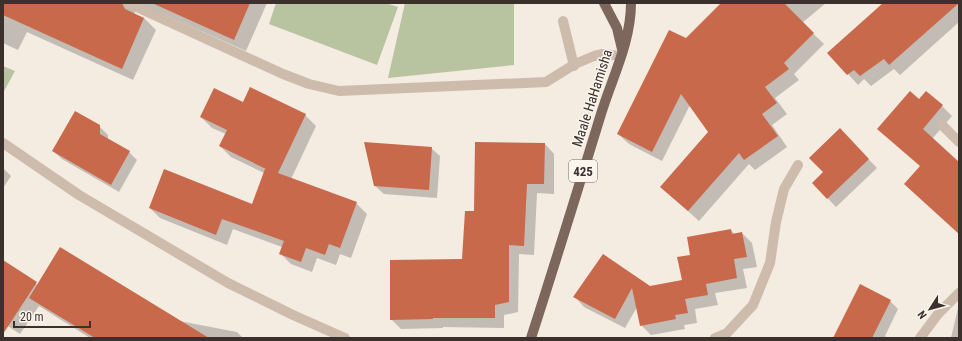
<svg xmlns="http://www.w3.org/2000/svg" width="962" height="341" font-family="'Roboto Condensed',sans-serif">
<rect width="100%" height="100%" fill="#f4ebe1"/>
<path fill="#b8c4a0" d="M276,3H386L398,7L377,65L269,24Z
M405,3H514V65L388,78Z
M3,66L15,71L3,93Z"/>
<path fill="#0003" d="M3,3H267L246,51L163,14L136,10L134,14L144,18L156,30L133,80L27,32L18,50L3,43Z
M722,3H826L802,23L824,44L794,74L799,80L775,98L787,114L772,125L787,147L755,170L749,164L699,221L661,187L709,132L690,105L662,161L629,144L618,134L686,39Z
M884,3H959V22L900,75L894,69L871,86L864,79L858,85L829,53Z
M919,101L942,106L952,116L932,139L959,163V234L921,166L879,129Z
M243,103L305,115L316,126L291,179L356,203L367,214L351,258L340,254L336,265L317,258L312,272L291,264L280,253L282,247L233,229L227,245L160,218L150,208L253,205L264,173L231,157L220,146L226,134L212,128L201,117Z
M99,126L108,135V140L129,152L137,160L119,192L62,159L53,151Z
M840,130L877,168L836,207L813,183L824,172Z
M545,144L554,154V194L537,193L534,255L519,254L518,312L504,315V328L443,327V328L401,329L391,319L463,260L475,212Z
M431,148L440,156L437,198L384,194L375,186Z
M3,168L11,176L3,188Z
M730,230L735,234L742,233L752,243L757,267L743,269L747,288L715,293L718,305L695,309L697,323L684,325L685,329L651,335L641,325L637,307L625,328L584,307L575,297L604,255L650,287L683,281L691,255Z
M3,261L38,285L179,321L237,332L243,338H90L39,306L20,334L3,323Z
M890,301L898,309L885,336L887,338H834Z
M959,304V338H951Z"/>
<path fill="#c8694b" d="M3,3H122L125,9L144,18L122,69L3,15Z
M152,3H250L234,40Z
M721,3H784L814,33L784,63L789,69L765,87L777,103L762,114L778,136L744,160L739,153L688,211L660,187L708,132L681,94L652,152L617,134L669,30L686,38Z
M883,3H959L889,65L884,59L860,76L854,70L847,75L827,53Z
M250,87L306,114L278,173L357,202L340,248L329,244L325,255L306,248L301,262L279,254L284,241L222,219L216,235L149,208L164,169L252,204L265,169H266L219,146L227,130L200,117L214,88L243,102Z
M910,91L919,99L926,91L943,105L923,129L959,162V234L904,184L920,166L877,129Z
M75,111L100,125V134L130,151L111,185L52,151Z
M840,128L869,159L827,199L812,183L823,172L809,158Z
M364,142L432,147L429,190L374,186Z
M475,142L545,143L544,184H527L524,246L509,245V302L495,305V318H433V319L390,320V260L462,259L465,211H474Z
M731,229L732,234L742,232L747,257L734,259L737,278L706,284L708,295L685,299L688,313L675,315L676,319L640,326L632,288L615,319L573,297L603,254L650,286L682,280L677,257L690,255L687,237Z
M60,247L209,338H95L29,298Z
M3,260L37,282L3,334Z
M860,284L891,300L872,338H833Z"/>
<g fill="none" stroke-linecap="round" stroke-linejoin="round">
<path stroke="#cdbbac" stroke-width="10" d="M128,3L283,74L309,84L339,91L546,82L575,64L594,56L603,54L621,56
M563,21L574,66
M942,125L959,142
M3,143L79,195L228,283L293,315L345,338
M715,338L727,333L753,305L770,263L776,222L784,189L798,165
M920,338L938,314L959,293"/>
<path stroke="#7d675c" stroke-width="10" d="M604,3L617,28L622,49
M531,338C555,264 578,189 601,114C612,78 631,42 631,3"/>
</g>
<g text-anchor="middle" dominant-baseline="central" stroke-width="3" stroke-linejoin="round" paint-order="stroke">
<rect fill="#fbf5ee" stroke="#756b66" stroke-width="1" x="569" y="160" width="28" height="22" rx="3"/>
<g font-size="13" font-weight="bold" fill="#3b302b">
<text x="583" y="171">425</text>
</g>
<g font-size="14" fill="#3b302b" stroke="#fbf5ee">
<text transform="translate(592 98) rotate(-72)">Maale HaHamisha</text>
</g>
</g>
<rect width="962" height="341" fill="none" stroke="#3b302b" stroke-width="8"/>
<g transform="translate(930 309) rotate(234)" stroke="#fbf5ee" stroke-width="3" paint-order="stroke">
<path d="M0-3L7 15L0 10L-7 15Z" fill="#3b302b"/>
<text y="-6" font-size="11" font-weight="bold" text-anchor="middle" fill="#3b302b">N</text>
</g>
<path d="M14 321v6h76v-6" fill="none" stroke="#3b302b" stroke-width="2"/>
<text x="20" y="321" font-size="12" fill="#3b302b" stroke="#fbf5ee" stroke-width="3" paint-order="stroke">20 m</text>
</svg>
